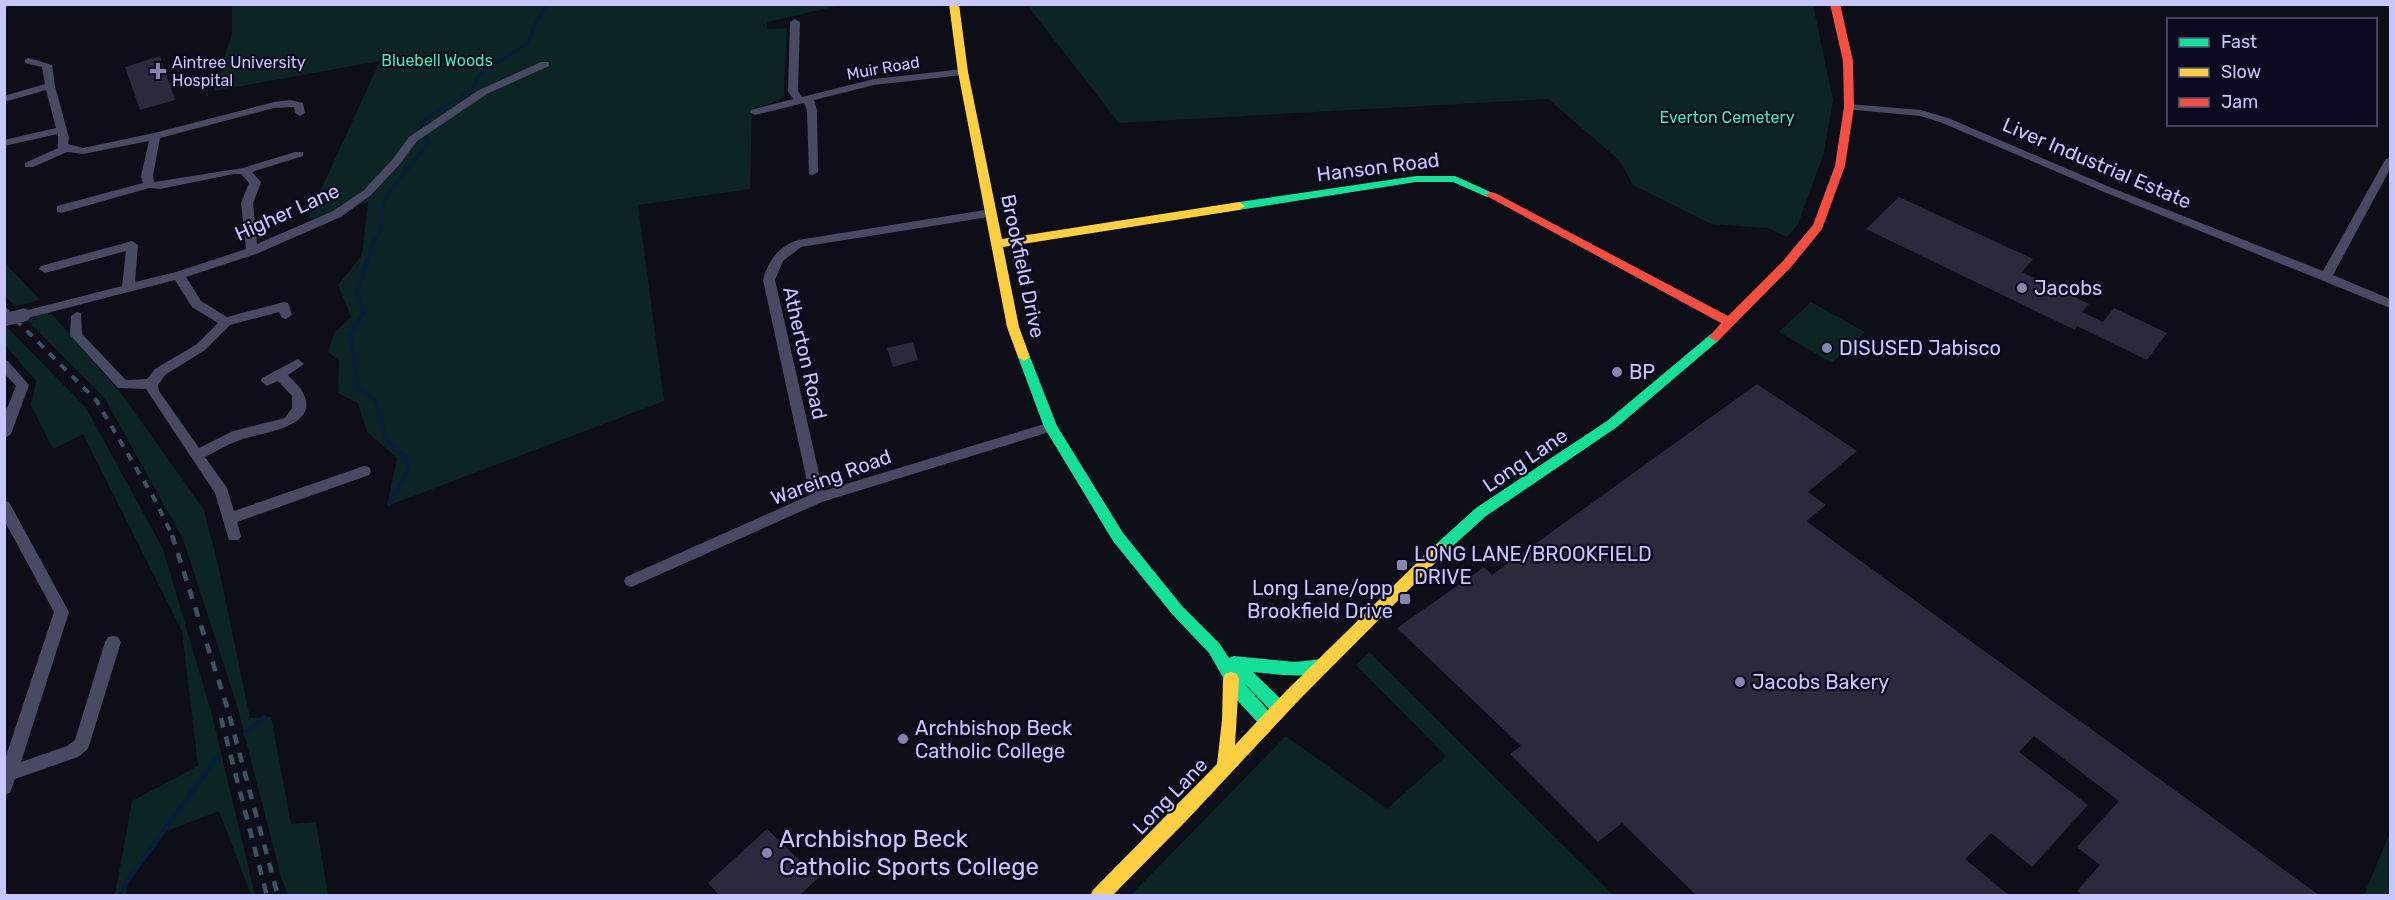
<svg xmlns="http://www.w3.org/2000/svg" width="2395" height="900" font-family="Rubik,sans-serif">
<rect width="100%" height="100%" fill="#0e0e18"/>
<path fill="#0c2423" d="M232,5H841L767,22V29L787,28L784,95L778,101L752,109L750,189L638,205L664,401L387,506L397,458L367,432L358,403L338,393L339,361L328,352L334,333L351,317L338,285L362,255L368,202L307,220L380,61L214,91L232,33Z
M1027,5H1813L1833,100L1824,153L1798,224L1787,237L1768,228L1711,224L1633,185L1620,161L1548,99L1119,123Z
M4,263H5L40,300L15,306L5,296Z
M1811,302L1865,332L1832,363L1779,332Z
M51,313L121,393L204,510L219,569L250,718L271,717L291,824L316,822L328,895H288L281,877L236,702L183,539L105,399L26,319Z
M5,325L86,408L163,549L212,715L255,895H251L219,811L167,831L118,895H115L132,801L198,766L182,631L83,434L53,449L31,405L36,381L5,345Z
M1369,652L1613,895H1131L1286,736L1387,809L1446,756L1356,665Z
M2390,832V895H2364Z"/>
<g fill="none" stroke-linecap="round" stroke-linejoin="round">
<path stroke="#071e3c" stroke-width="3" d="M375,241L381,228V209L387,195L429,142L418,130L428,117L472,89L479,75L528,43L536,22L547,4"/>
<path stroke="#071e3c" stroke-width="4" d="M375,239L358,288L357,295L364,311L350,335L357,376L356,390L371,396L376,402L386,439L406,457L408,471L389,504"/>
<path stroke="#071e3c" stroke-width="4.5" d="M245,734L264,717
M123,896L126,883L218,756"/>
</g>
<path fill="#2b2a3c" d="M160,56L175,100L140,110L125,67Z
M1899,197L2033,259L2022,272L2089,304L2082,312L2103,322L2114,308L2167,333L2147,360L2077,326L2075,330L1866,229Z
M913,342L918,360L893,367L887,348Z
M1757,384L1857,451L1808,492L1826,505L1806,521L2320,896H2083L2077,891L2100,865L2077,847L2119,801L2034,736L2019,752L2088,805L2032,867L1991,833L1965,859L2010,896H1697L1622,823L1598,842L1510,754L1521,746L1397,628L1484,567L1492,575Z
M767,829L818,878L799,896H720L708,883Z"/>
<g fill="none" stroke-linecap="round" stroke-linejoin="round">
<path fill="#484963" fill-rule="evenodd" d="M795,19L800,22L798,91L802,97L874,79L963,69L968,72L963,75L874,85L814,100L817,110L818,172L813,175L809,174L807,110L804,103L755,115L750,112L751,110L793,99L788,91L790,22Z
M29,58L52,65L55,86L69,138L68,144L83,148L154,133L274,102L290,100L303,103L305,113L300,116L295,113L294,107L274,108L160,138L153,176L154,182L243,168L295,152H303V156L252,172L261,182L253,203L257,244L333,211L363,191L392,160L409,137L479,90L541,62H549V66L487,94L417,141L400,164L371,195L341,217L256,254L186,277L201,301L227,317L284,302L288,303L292,315L286,319L282,318L279,312L230,325L205,350L165,375L158,385L159,391L199,448L233,431L285,418L292,408V396L278,381L267,386L261,381L262,378L294,361L298,359L304,364L288,375C293,381 300,386 303,393C321,427 262,433 243,439C230,443 217,451 205,457L227,488L234,511L364,466L369,467L371,471L369,475L237,522L241,536L239,540H229L215,493L146,389L118,388L70,335L71,316L77,312L81,313L82,334L126,380L147,379L155,369L197,344L218,323L192,307L175,280L24,319L20,318L18,315L20,312L122,286L126,251L45,273L39,269L41,266L132,241L138,245L135,282L176,272L246,249L241,203L249,183L241,174H234L160,189L149,188L61,213L57,212V206L143,183L141,176L149,141L83,154L67,152L33,167H25V163L58,148V134L4,146V140L56,128L46,90L4,102V96L45,84L42,67L25,63V59Z
M1849,104L1921,110L1948,118L2112,188L2323,271L2385,160L2390,157V169L2333,275L2390,299V308L2104,192L1940,122L1920,116L1845,109L1844,107Z
M991,209L995,210V216L801,247L783,261L775,280L823,491L1051,422L1056,424L1058,427L1056,430L822,502L636,585L631,587L626,585L624,581L626,577L810,495L763,280C768,261 779,246 798,240Z
M4,360L8,361L29,385L11,434L4,439V416L16,386L4,373Z
M4,501L9,502L69,612L21,762L67,746L75,740L105,642L108,637L113,636L118,637L121,642L88,749L78,757L15,779L10,793L4,795V762L54,612L4,520Z"/>
<path fill="#16e098" fill-rule="evenodd" d="M1416,176H1455L1497,195L1495,197H1487L1453,182H1416L1239,210L1233,206L1239,202Z
M1715,333L1721,337L1719,340L1617,427L1486,516L1445,553L1440,555L1435,553L1433,549L1435,545L1476,508L1607,421L1711,334Z
M1024,353L1030,357L1057,426L1123,533L1182,606L1219,643L1229,658L1234,656L1295,662L1322,659L1327,661L1330,666L1327,671C1304,679 1277,674 1253,672L1286,704L1288,709L1286,714L1280,716L1274,714L1243,682L1274,717L1276,722L1274,727L1268,729L1262,727L1235,698L1209,653L1172,614L1113,541L1044,427L1018,357Z"/>
<path fill="#ffcf43" fill-rule="evenodd" d="M949,4H959L968,72L1002,239L1239,202L1245,206L1239,210L1003,247L1019,327L1030,357L1024,361L1018,357L1007,327L958,72Z
M1440,543L1445,545L1447,549L1445,553L1299,700L1186,821L1112,896H1090L1093,890L1217,764L1222,720L1223,679L1225,674L1231,672L1237,674L1239,679L1235,745L1287,690L1435,545Z"/>
<path fill="#f24e42" fill-rule="evenodd" d="M1830,4H1840L1853,61L1854,107L1845,166L1822,229L1791,267L1719,340L1715,341L1709,337L1721,323L1485,195L1491,192L1495,193L1728,316L1783,261L1813,225L1835,166L1844,107L1843,61Z"/>
<path stroke="#3a5463" stroke-width="4" stroke-dasharray="8 8" stroke-linecap="butt" d="M4,308L96,400L155,500L173,537"/>
<path stroke="#3a5463" stroke-width="4.5" stroke-dasharray="10 9" stroke-linecap="butt" d="M172,535L227,707L278,896
M221,718L267,896"/>
<path stroke="#484963" stroke-width="13" d="M4,320L24,315"/>
</g>
<g fill="#8786ae" stroke="#0b091d" stroke-width="2">
<path d="M155 62h6v6h6v6h-6v6h-6v-6h-6v-6h6z"/>
<circle cx="2022" cy="288" r="6"/>
<circle cx="1827" cy="348" r="6"/>
<circle cx="1617" cy="372" r="6"/>
<rect x="1396" y="559" width="12" height="12" rx="3"/>
<rect x="1399" y="593" width="12" height="12" rx="3"/>
<circle cx="1740" cy="682" r="6"/>
<circle cx="903" cy="739" r="6"/>
<circle cx="767" cy="853" r="6"/>
</g>
<g text-anchor="middle" dominant-baseline="central" stroke-width="4.5" stroke-linejoin="round" paint-order="stroke">
<g font-size="16" fill="#47eab3" stroke="#0b091d">
<text x="437" y="60">Bluebell Woods</text>
<text x="1727" y="117">Everton Cemetery</text>
</g>
<g font-size="16" fill="#c8c6ff" stroke="#0b091d" text-anchor="start">
<text x="172" y="62">Aintree University<tspan x="172" dy="18">Hospital</tspan></text>
</g>
<g font-size="16" fill="#c8c6ff" stroke="#0b091d">
<text transform="translate(883 68) rotate(-10)">Muir Road</text>
</g>
<g font-size="20" fill="#c8c6ff" stroke="#0b091d">
<text transform="translate(2097 163) rotate(23)">Liver Industrial Estate</text>
<text transform="translate(1378 167) rotate(-7)">Hanson Road</text>
<text transform="translate(287 212) rotate(-24)">Higher Lane</text>
<text transform="translate(1023 266) rotate(78)">Brookfield Drive</text>
<text transform="translate(805 353) rotate(77)">Atherton Road</text>
<text transform="translate(1525 460) rotate(-34)">Long Lane</text>
<text transform="translate(831 477) rotate(-20)">Wareing Road</text>
<text transform="translate(1170 796) rotate(-46)">Long Lane</text>
</g>
<g font-size="20" fill="#c8c6ff" stroke="#0b091d" text-anchor="start">
<text x="2034" y="288">Jacobs</text>
<text x="1839" y="348">DISUSED Jabisco</text>
<text x="1629" y="372">BP</text>
<text x="1414" y="554">LONG LANE/BROOKFIELD<tspan x="1414" dy="23">DRIVE</tspan></text>
<text x="1393" y="588" text-anchor="end">Long Lane/opp<tspan x="1393" dy="23">Brookfield Drive</tspan></text>
<text x="1752" y="682">Jacobs Bakery</text>
<text x="915" y="728">Archbishop Beck<tspan x="915" dy="23">Catholic College</tspan></text>
</g>
<g font-size="24" fill="#c8c6ff" stroke="#0b091d" text-anchor="start">
<text x="779" y="839">Archbishop Beck<tspan x="779" dy="28">Catholic Sports College</tspan></text>
</g>
</g>
<rect width="2395" height="900" fill="none" stroke="#c8c6ff" stroke-width="12"/>
<rect x="2167" y="18" width="210" height="108" fill="#0b091d" stroke="#575577" stroke-width="1.5"/>
<rect x="2179" y="38" width="30" height="9" fill="#16e098" stroke="#575577" stroke-width="1.5"/>
<text x="2221" y="48" font-size="18" fill="#c8c6ff">Fast</text>
<rect x="2179" y="68" width="30" height="9" fill="#ffcf43" stroke="#575577" stroke-width="1.5"/>
<text x="2221" y="78" font-size="18" fill="#c8c6ff">Slow</text>
<rect x="2179" y="98" width="30" height="9" fill="#f24e42" stroke="#575577" stroke-width="1.5"/>
<text x="2221" y="108" font-size="18" fill="#c8c6ff">Jam</text>
</svg>
